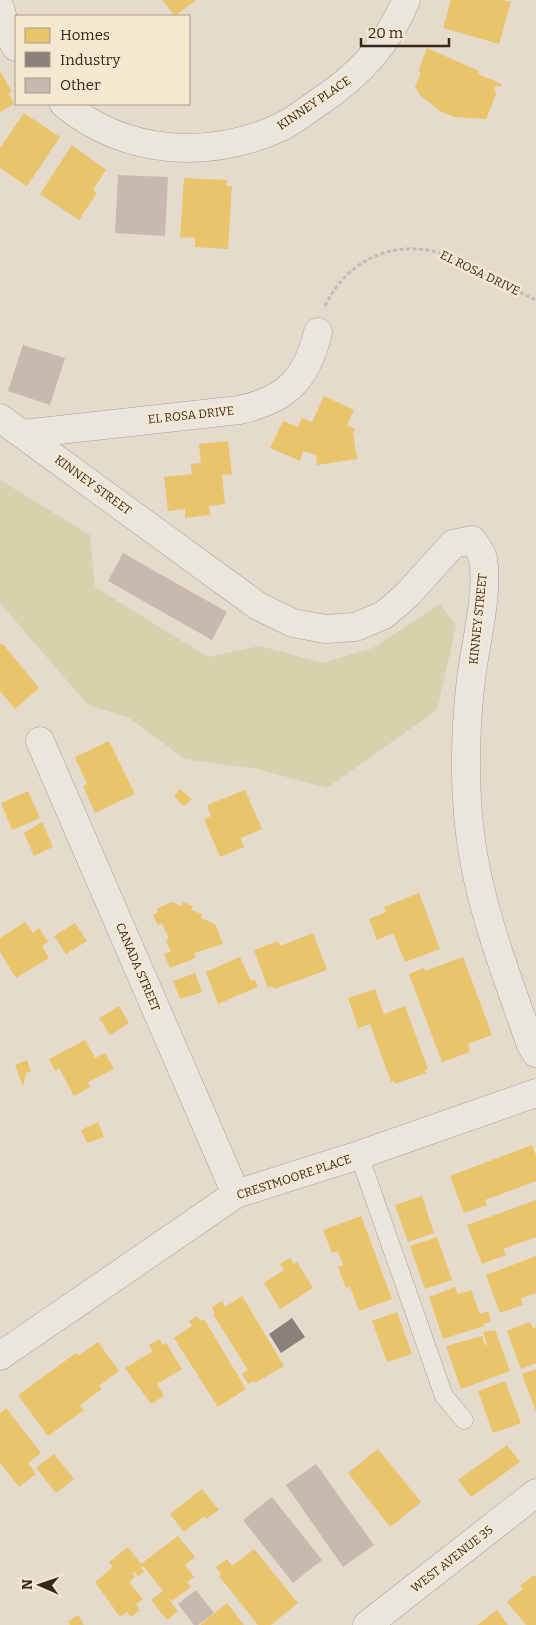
<svg xmlns="http://www.w3.org/2000/svg" width="536" height="1625" font-family="Bitter,serif">
<rect width="100%" height="100%" fill="#e4dbcc"/>
<path fill="#d5d2ae" d="M0,480L90,535L95,587L208,657L260,646L323,663L373,648L440,604L456,626L437,710L327,788L257,769L185,759L129,718L88,705L0,603Z"/>
<path fill="#e9c46a" d="M162,0H196L175,16Z
M451,0H503L511,2L499,44L443,28Z
M427,48L479,71L478,74L502,84L500,87L496,85L494,91L497,92L486,119L455,117L440,111L420,95L415,87L421,72L418,71Z
M0,71L12,92L9,93L14,104L0,112Z
M24,113L60,137L27,186L0,168V148Z
M72,145L106,170L93,190L97,193L79,220L40,194Z
M184,178L227,180L226,186H232L228,249L195,247V238L180,237Z
M324,396L354,410L347,425L355,429L353,433L357,459L317,465L316,455L303,451L300,461L270,448L283,421L298,427L302,418L312,422Z
M228,441L232,474L222,475L225,504L209,506L210,515L185,518V509L168,511L164,477L192,474L191,464L201,463L199,444Z
M2,643L39,688L15,709L0,691V645Z
M109,741L135,794L95,813L83,786L87,784L75,757Z
M180,789L192,799L184,806L174,797Z
M245,790L262,829L241,838L244,847L220,857L204,819L211,816L207,805Z
M28,791L40,818L12,830L1,803Z
M42,822L53,847L34,856L24,833Z
M419,893L440,949L405,962L393,933L377,940L369,919L386,912L384,907Z
M171,902L182,906L183,902L193,906L191,910L202,914L201,918L215,924L223,944L194,953L196,958L170,968L164,954L171,952L166,940L169,939L162,923L158,925L153,915L158,912L157,909Z
M25,922L33,933L39,928L48,942L42,946L49,958L16,978L0,952V938Z
M75,923L87,941L66,954L54,936Z
M313,933L327,970L274,989L273,986L268,988L254,950L278,941L280,946Z
M240,957L251,981L255,980L258,987L218,1004L206,972Z
M463,957L492,1035L468,1044L470,1052L442,1062L409,974L424,968L425,971Z
M195,973L202,992L180,999L173,981Z
M375,989L384,1014L405,1006L428,1069L425,1070L426,1073L395,1084L394,1081L391,1082L370,1024L358,1028L348,998Z
M119,1006L129,1023L110,1035L99,1018Z
M85,1040L95,1058L105,1053L114,1069L88,1082L90,1087L74,1096L59,1068L55,1071L49,1059Z
M27,1060L31,1071L26,1073L23,1087L15,1065Z
M98,1122L104,1137L87,1143L81,1130Z
M532,1145L536,1155V1181L485,1200L487,1205L464,1213L450,1176Z
M422,1196L434,1233L408,1242L395,1205Z
M536,1200V1237L503,1249L506,1255L482,1264L467,1225Z
M361,1216L392,1299L359,1311L350,1286L346,1288L338,1267L343,1265L338,1251L332,1253L323,1230Z
M437,1237L452,1280L425,1289L410,1246Z
M536,1256V1293L521,1298L523,1305L500,1313L486,1275Z
M290,1258L294,1264L297,1262L313,1288L280,1309L264,1283L284,1270L280,1264Z
M455,1287L458,1294L471,1290L480,1314L488,1311L491,1321L484,1324V1326L443,1339L429,1297Z
M242,1296L284,1366L255,1383L254,1381L248,1384L242,1374L248,1370L213,1314L215,1313L212,1307L222,1301L225,1307Z
M397,1312L412,1354L387,1362L372,1321Z
M197,1316L201,1321L204,1319L246,1389L218,1407L174,1338L192,1326L189,1321Z
M530,1322L533,1328L536,1327V1363L521,1369L507,1331Z
M495,1330L510,1371L461,1389L446,1346L482,1336L485,1345H487L483,1332Z
M159,1339L163,1345L166,1343L182,1369L157,1384L164,1396L151,1404L125,1368L153,1351L149,1345Z
M98,1342L119,1371L99,1386L102,1389L80,1405L84,1410L48,1436L18,1395L76,1353L78,1356Z
M536,1369V1412L522,1374Z
M505,1381L521,1423L493,1433L478,1391Z
M6,1408L41,1453L28,1463L36,1474L19,1487L0,1463V1413Z
M507,1445L520,1462L471,1497L458,1480Z
M378,1449L421,1502L390,1527L348,1473Z
M54,1454L74,1479L56,1493L36,1468Z
M202,1489L219,1510L206,1519L204,1516L184,1532L170,1514Z
M178,1536L195,1557L185,1565L194,1577L187,1582L191,1587L172,1601L168,1598L178,1611L167,1620L151,1600L163,1591L143,1566L141,1568L144,1572L138,1576L135,1572L132,1574L135,1577L129,1582L143,1599L136,1604L140,1610L131,1617L127,1612L120,1617L95,1582L113,1567L109,1562L128,1547L141,1564Z
M254,1549L298,1603L271,1625H258L219,1576L221,1574L216,1567L227,1559L232,1566Z
M534,1575L536,1578V1625H526L507,1602L523,1589L520,1586Z
M227,1603L244,1625H200Z
M497,1610L508,1625H477Z
M78,1615L84,1625H70L68,1622Z"/>
<path fill="#8a817c" d="M292,1318L305,1337L281,1353L269,1334Z"/>
<path fill="#c7b9ad" d="M118,175L168,177L165,236L115,233Z
M23,345L65,358L50,405L8,391Z
M123,553L227,612L212,640L108,581Z
M316,1464L374,1545L343,1567L286,1485Z
M272,1497L322,1560L293,1583L243,1520Z
M196,1590L214,1613L198,1625H194L178,1604Z"/>
<g fill="none" stroke-linecap="round" stroke-linejoin="round">
<defs>
<path id="service" d="M359,1155L444,1396L464,1420"/>
<path id="minor" d="M0,8L5,26L16,47
M64,104C126,155 209,160 281,127C293,121 305,112 316,104C356,78 388,46 406,0
M0,418L258,606L293,623L325,629L355,627L384,615L407,595L453,544L472,540C476,545 482,553 483,559C489,592 475,646 471,679C465,730 464,783 470,834C479,906 507,977 531,1045L536,1053
M23,434L239,410C286,400 307,379 318,332
M40,741L236,1194
M0,1356L236,1194L359,1155L536,1093
M367,1625L536,1493"/>
</defs>
<use href="#service" stroke="#a9a095" stroke-width="19"/>
<use href="#minor" stroke="#a9a095" stroke-width="29"/>
<path stroke="#c4bdb4" stroke-width="3" stroke-dasharray="4 2.5" stroke-linecap="butt" d="M325,306C347,260 394,238 443,254C454,257 464,264 474,269C495,279 515,290 536,300"/>
<use href="#service" stroke="#ebe6dd" stroke-width="18"/>
<use href="#minor" stroke="#ebe6dd" stroke-width="28"/>
</g>
<g text-anchor="middle" dominant-baseline="central" stroke-width="5" stroke-linejoin="round" paint-order="stroke">
<g font-size="12" fill="#37281d" stroke="#f5e8d1">
<text transform="translate(314 103) rotate(-34)">KINNEY PLACE</text>
<text transform="translate(480 273) rotate(26)">EL ROSA DRIVE</text>
<text transform="translate(191 415) rotate(-6)">EL ROSA DRIVE</text>
<text transform="translate(93 485) rotate(36)">KINNEY STREET</text>
<text transform="translate(478 619) rotate(-84)">KINNEY STREET</text>
<text transform="translate(138 967) rotate(67)">CANADA STREET</text>
<text transform="translate(294 1177) rotate(-18)">CRESTMOORE PLACE</text>
<text transform="translate(452 1559) rotate(-38)">WEST AVENUE 35</text>
</g>
</g>
<rect x="15" y="15" width="175" height="90" fill="#f5e8d1" stroke="#a99b89"/>
<rect x="25" y="28" width="25" height="15" fill="#e9c46a" stroke="#a99b89"/>
<text x="60" y="40" font-size="15" fill="#37281d">Homes</text>
<rect x="25" y="52" width="25" height="15" fill="#8a817c" stroke="#a99b89"/>
<text x="60" y="65" font-size="15" fill="#37281d">Industry</text>
<rect x="25" y="78" width="25" height="15" fill="#c7b9ad" stroke="#a99b89"/>
<text x="60" y="90" font-size="15" fill="#37281d">Other</text>
<g transform="translate(40 1585) rotate(272)" stroke="#f5e8d1" stroke-width="4" paint-order="stroke">
<path d="M0-4L9 19L0 12L-9 19Z" fill="#37281d"/>
<text y="-8" font-size="14" font-weight="bold" text-anchor="middle" fill="#37281d">N</text>
</g>
<path d="M361 38v8h88v-8" fill="none" stroke="#37281d" stroke-width="2.5"/>
<text x="368" y="38" font-size="15" fill="#37281d" stroke="#f5e8d1" stroke-width="4" paint-order="stroke">20 m</text>
</svg>
